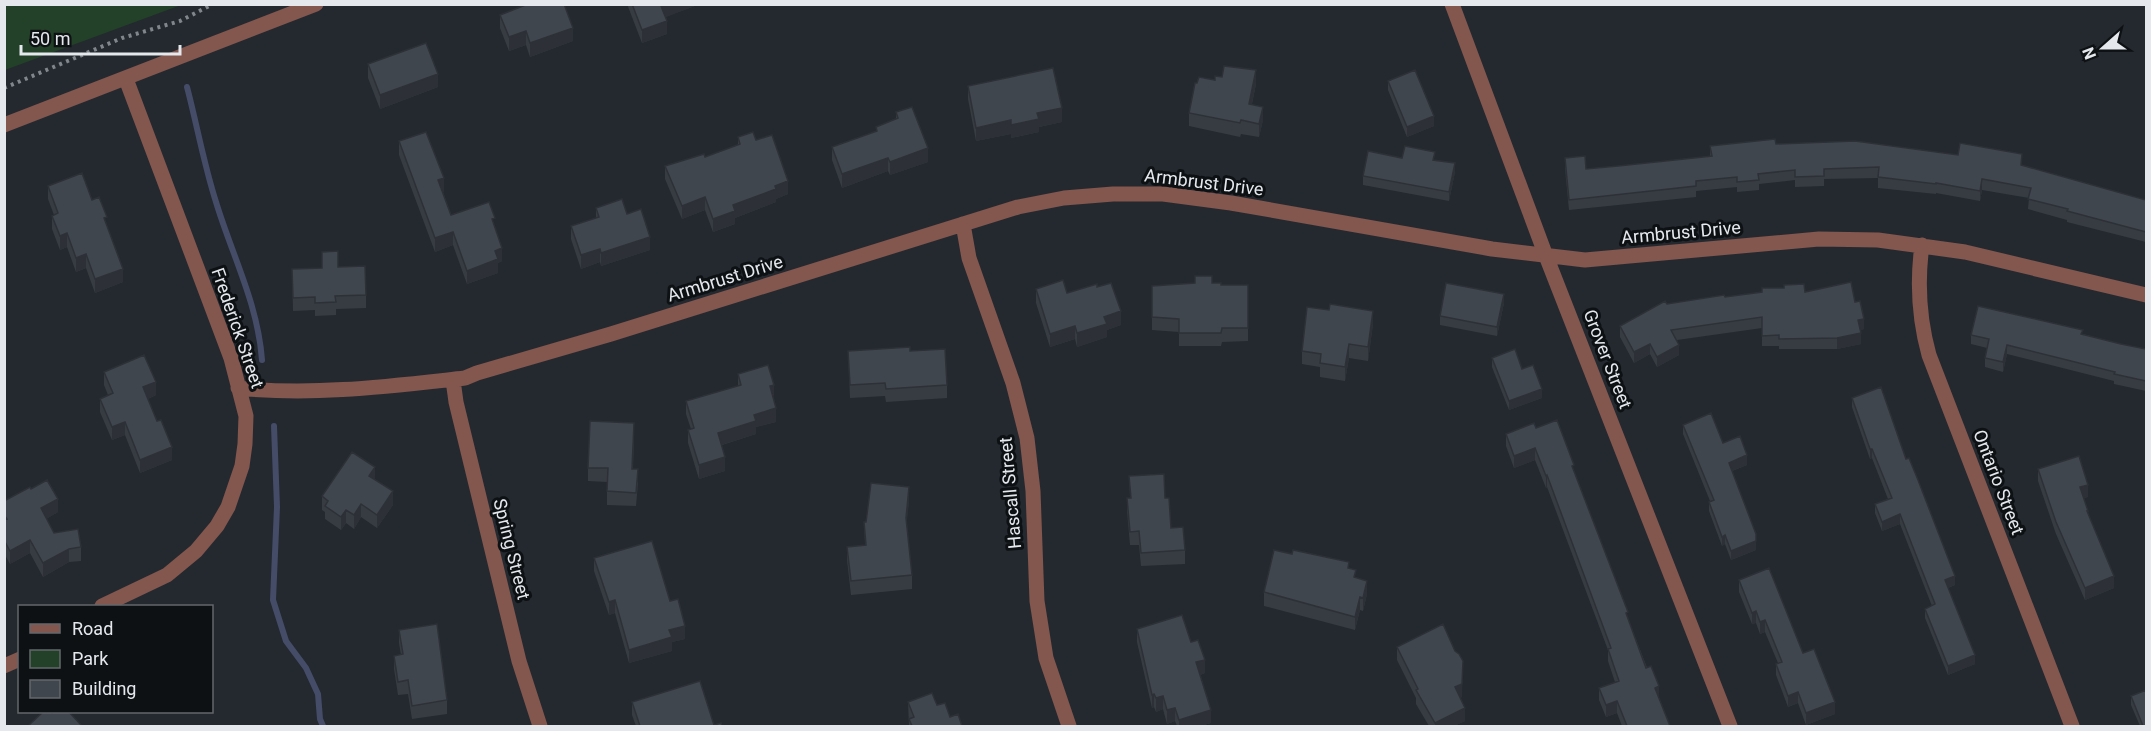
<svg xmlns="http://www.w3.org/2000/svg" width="2151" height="731" font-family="Roboto,sans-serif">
<rect width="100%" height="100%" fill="#23292f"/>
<path fill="#234128" d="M5,4H181V5L5,70Z"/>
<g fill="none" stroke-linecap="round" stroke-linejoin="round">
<path stroke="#454c68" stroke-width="6" d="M187,87C197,125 204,165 216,202C232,255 258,304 262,360
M274,426L277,507L273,600L286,641L306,668L318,694L320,719L323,726"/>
<path stroke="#81868c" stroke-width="4" stroke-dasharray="3 4.5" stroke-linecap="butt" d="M4,88L122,38L180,21L213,4"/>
<path stroke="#83564e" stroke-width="15" d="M1452,4L1546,256L1730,726
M4,125L316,4
M963,224L969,258L1013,383L1027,438L1033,491L1037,601L1046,658L1069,726
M1922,245C1917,282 1919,319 1929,355L2072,726
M453,380L456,402L519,661L540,726
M238,388C314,396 391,386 465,378L477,373L611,334L1018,207L1064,198L1113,194H1163L1231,203L1492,249L1585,260L1819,239L1878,240L1965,252L2146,295
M102,606L167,575L196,551L217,526L228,507L242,466L245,444L246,416L231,358L126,79
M4,666L20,659"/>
</g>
<path fill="#373c43" d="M627,4H700L665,17L667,34L642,43Z
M500,15L573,41L530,57L526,45L509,51L500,28Z
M368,64L438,87L380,109L368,78Z
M1215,80L1256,84L1252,104L1263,120L1259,137L1241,134L1240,137L1189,126V113L1197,83Z
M1388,81L1434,126L1407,137L1388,90Z
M968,86L1062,122L1039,127V132L1011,138V134L976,141L968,99Z
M896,112L928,162L890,175L888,171L842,188L832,160V147L876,131V127L896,119Z
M738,137L756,140L788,194L776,199V202L735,218V224L713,232L705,210L682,219L665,179V166L705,157L738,145Z
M399,141L444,191L443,192L451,215L495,227L502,261L498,263V273L467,284L453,245L435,252L399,155Z
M1776,144L2022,166L2146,200V242L2067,222V220L2028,209L2029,198L1982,190L1980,201L1936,193V194L1878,188V178L1824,179V186L1795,187V180L1759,184V190L1737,192V187L1696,191V197L1569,210L1565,169V158L1586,169L1710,157V146Z
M1402,158L1435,160L1455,172L1449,201L1363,185V176Z
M48,186L92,200L107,226L123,282L95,293L86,268L76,272L67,247L60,250L52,229V216L54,215L48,199Z
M596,208L627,214L650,250L601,266L600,262L581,269L571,239V226L596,218Z
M322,252L366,295V308L336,309V315L315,316V310L293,311L292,269L322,268Z
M1212,283L1221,285H1248V341L1222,342L1221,346H1179V332L1152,330V286Z
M1097,287L1121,325L1107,330V337L1077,347L1075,339L1050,347L1036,303V289L1067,293Z
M1805,292L1855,302L1864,329L1860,330L1861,344L1837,349H1779V346H1762V328L1677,340L1679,355L1657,367L1650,354L1634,363L1620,337V326L1667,304L1725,297Z
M1504,303L1497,336L1440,325V316Z
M1373,324L1368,361L1349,358L1345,381L1320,377V367L1302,364V351Z
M2083,334L2121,344L2146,349V391L2114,384V381L2007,354L2003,372L1985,367V358L1987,348L1971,344V335Z
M848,351H910L947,385V398L886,402L885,396L850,398Z
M1492,358L1522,369L1542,398L1509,410L1492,367Z
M104,372L156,395L148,399L172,460L140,473L125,435L112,440L100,412V399L108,395L104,385Z
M738,374L774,398L776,422L756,427V434L722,445L725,471L699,479L688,443V430L691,429L686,414V401L738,386Z
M1852,398L1906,459L1955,585L1948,588L1975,664L1948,675L1925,618V609L1932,606L1900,524L1882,531L1875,513V504L1888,499L1872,458L1870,459L1852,407Z
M1683,425L1723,443L1747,465L1732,471L1756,550L1731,560L1725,544L1722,546L1709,511V502L1710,501L1683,434Z
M1536,428L1574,472L1628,619L1670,726H1622L1617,713L1606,717L1599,700V688L1615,682L1608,661V650L1547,487L1546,488L1535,460L1514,468L1506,446V434Z
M634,437L633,469L638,483L636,506L607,505V482L588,481V468Z
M2038,469L2088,497L2084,498L2088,515L2114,588L2085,600L2056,534L2038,481Z
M1129,476L1165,498L1171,528L1185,550V564L1141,566L1139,545H1130L1127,511V498H1130Z
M375,479L393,505L377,528L361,517L354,529L346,523L341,530L325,519V512L322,510V496Z
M31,489L58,512L46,519L54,533L81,547V561L69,562L43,577L30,553L10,564L4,553V501Z
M909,501L906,525L912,575V589L851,595L847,560V547L865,545L864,522Z
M594,558L670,601L685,639L672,642V651L629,663L615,613L609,615L594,571Z
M1349,569L1367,594L1363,611L1360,610L1355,630L1264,606V592Z
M1739,580L1803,653L1835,714L1806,725L1798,703L1788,707L1776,675V664L1778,663L1765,632L1760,634L1756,623L1752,624L1739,592Z
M1137,629L1191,642L1205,673L1200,675L1211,723L1200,726H1177L1175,721L1167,724L1163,709L1156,712L1154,707L1152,708L1137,642Z
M399,630L447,700V714L412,719L408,694L398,695L394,669V656L401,655L399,643Z
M1397,647L1462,697L1460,698L1465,721L1454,726H1429L1416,704V698L1397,660Z
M2131,696L2146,726H2140L2131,705Z
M632,702L714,725L722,726H636L632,715Z
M908,702L937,705L962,726H909Z"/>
<path fill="#2d3137" d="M664,4H700L661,19V6Z
M667,21V34L642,43V30Z
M573,28V41L530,57V43Z
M526,31V45L509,51V37Z
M1256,70V84L1249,117V104Z
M438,74V87L380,109V95Z
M1263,107V120L1259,137V124Z
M1062,108V122L1039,127V132L1011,138V125L1037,113Z
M1434,116V126L1407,137V127Z
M1011,120V134L976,141V128Z
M928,148V162L890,175V162Z
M888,158V171L842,188V174Z
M1455,163V172L1449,201V192Z
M444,178V191L438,193V180Z
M1982,179V190L1980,201V191Z
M788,181V194L776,199V202L735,218V224L713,232V219L733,205Z
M705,197V210L682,219V206Z
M453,232V245L435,252V238Z
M67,233V247L60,250V236Z
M650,237V250L601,266V253Z
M502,248V261L498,263V273L467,284V271L495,251Z
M600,249V262L581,269V255Z
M86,254V268L76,272V258Z
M123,269V282L95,293V279Z
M1504,294V303L1497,336V327Z
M1121,311V325L1107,330V337L1077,347V333L1104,317Z
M1373,311V324L1368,361V347Z
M1864,319V329L1858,331V320Z
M1075,326V339L1050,347V334Z
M1861,333V344L1837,349V338Z
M1349,344V358L1345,381V367Z
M1650,344V354L1634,363V352Z
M1679,345V355L1657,367V357Z
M2007,345V354L2003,372V362Z
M156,382V395L143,401V387Z
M774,385V398L770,386Z
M1542,389V398L1509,410V401Z
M776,408V422L756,427V434L718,446V433L754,415Z
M125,422V435L112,440V427Z
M172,447V460L140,473V460Z
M1535,448V460L1514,468V456Z
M1870,449H1872V458L1870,459Z
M1747,455V465L1729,472V463Z
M725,457V471L699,479V465Z
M375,467V481L369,476Z
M1547,475V487L1546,488V476Z
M2088,485V497L2080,499V487Z
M909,487V501L906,531V518Z
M393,491V505L377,528V515Z
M58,499V512L41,522V508Z
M361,504V517L354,529V515Z
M346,510V523L341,530V517Z
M1900,514V524L1882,531V522Z
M1725,535V544L1722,546V537Z
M30,540V553L10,564V551Z
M1756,541V550L1731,560V551Z
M69,549V562L43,577V563Z
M1955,576V585L1945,589V580Z
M2114,576V588L2085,600V588Z
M1367,581V594L1363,611V598Z
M1360,597V610L1355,630V617Z
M615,600V613L609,615V602Z
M1756,611V623L1752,624V613Z
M1765,620V632L1760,634V622Z
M685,626V639L672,642V651L629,663V650L669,630Z
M1975,655V664L1948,675V666Z
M1205,660V673L1196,676V662Z
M1463,661L1462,697L1455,701V687Z
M1659,686V699L1655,688Z
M1798,692V703L1788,707V696Z
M1154,694V707L1152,708V695Z
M1163,696V709L1156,712V698Z
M1617,701V713L1606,717V705Z
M1835,702V714L1806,725V713Z
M1175,708V721L1167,724V710Z
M1465,708V721L1454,726H1435V723Z
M1211,710V723L1200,726H1179V720Z"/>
<path fill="#40464e" stroke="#2d3137" stroke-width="1.5" d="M528,4H564L573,28L530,43L526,31L509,37L500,15Z
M632,4H664L661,6L667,21L642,30Z
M426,43L438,74L380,95L368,64Z
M1224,66L1256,70L1249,104L1263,107L1259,124L1241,120L1240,123L1189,113L1195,83H1197L1199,77L1215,80V76L1222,77Z
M1053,68L1062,108L1037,113L1039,119L1011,125V120L976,128L968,86Z
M1415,70L1434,116L1407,127L1388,81Z
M912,107L928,148L890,162L888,158L842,174L832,147L877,131L876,127L898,118L896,112Z
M426,132L444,178L438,180L451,215L489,202L495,218L492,219L502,248L495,251L498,259L467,271L453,232L435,238L399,141Z
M753,132L756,140L772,135L788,181L775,186L776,189L733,205L735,211L713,219L705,197L682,206L665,166L704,154L705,157L740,144L738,137Z
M1775,139L1776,144L1855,141L1958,155L1960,143L2022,154L2021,165L2146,200V232L2067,211L2068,209L2028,199L2031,188L1982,179L1980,191L1936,183V184L1878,177L1879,167L1824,169V176L1795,177V170L1758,174L1759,180L1737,182V177L1696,181V186L1569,200L1565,158L1585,156L1586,169L1618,166L1712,156L1710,146Z
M1405,146L1435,152L1433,160L1455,163L1449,192L1363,176L1368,151L1402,158Z
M82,173L92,200L99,197L107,217L104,218L123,269L95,279L86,254L76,258L67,233L60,236L52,216L58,213L48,186Z
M622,199L627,214L641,209L650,237L601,253L600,249L581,255L571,226L599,217L596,208Z
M338,251V267L365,266L366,295L335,296L336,302L315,303V297L293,298L292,269L322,268V252Z
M1195,276H1212V283H1221V285H1248V328H1222L1221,333H1179V319L1152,317V286L1195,283Z
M1063,280L1067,293L1097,284V287L1111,283L1121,311L1104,317L1107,324L1077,333L1075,326L1050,334L1036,289Z
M1851,282L1855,302L1860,301L1864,319L1858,320L1861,333L1837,338L1779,339V335L1762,336V317L1671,330L1679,345L1657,357L1650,344L1634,352L1620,326L1665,301L1667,304L1724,295L1725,297L1762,292V288H1784V285L1804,284L1805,292Z
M1446,283L1504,294L1497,327L1440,316Z
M1330,304L1373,311L1368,347L1349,344L1345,367L1320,363L1321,354L1302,351L1307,307L1329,310Z
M1978,306L2083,330L2081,334L2121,344L2146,349V381L2114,374L2115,372L2007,345L2003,362L1985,358L1989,339L1971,335Z
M910,347V351L945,349L947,385L886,389L885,383L850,385L848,351Z
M1515,349L1522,369L1533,365L1542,389L1509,401L1492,358Z
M144,355L156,382L143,387L157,421L161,420L172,447L140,460L125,422L112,427L100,399L113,393L104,372Z
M768,365L774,385L770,386L776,408L754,415L756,421L718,433L725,457L699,465L688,430L694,428L686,401L741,385L738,374Z
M1881,387L1906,459L1909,458L1918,480L1955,576L1945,580L1975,655L1948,666L1925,609L1935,604L1900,514L1882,522L1875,504L1892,498L1872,449H1870L1852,398Z
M1711,413L1723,443L1740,436L1747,455L1729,463L1756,534V541L1731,551L1725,535L1722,537L1709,502L1714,500L1683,425Z
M1557,420L1574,465L1572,466L1628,612L1626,613L1646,668L1651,666L1659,686L1655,688L1670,726H1627L1617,701L1606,705L1599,688L1619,681L1608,649L1611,648L1547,475L1546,476L1535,448L1514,456L1506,434L1534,423L1536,428Z
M590,421L634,423L632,469H638L636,493L607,491L608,468H588Z
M352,452L375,467L369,476L393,491L377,515L361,504L354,515L346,510L341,517L325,506L328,501L322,496Z
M2079,456L2088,485L2080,487L2088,511H2087L2114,576L2085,588L2056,522L2038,469Z
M1164,474L1165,498H1169L1171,528L1183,527L1185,550L1141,553L1139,531L1130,532L1127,498H1131L1129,476Z
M47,480L58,499L41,508L54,533L78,529L81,547L69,549L43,563L30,540L10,551L4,540V520L7,519L4,515V501L30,487L31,489Z
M871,483L909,487L906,518L912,575L851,581L847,547L866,545L864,522H866Z
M652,541L670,601L678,599L685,626L669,630L672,637L629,650L615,600L609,602L594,558Z
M1274,550L1292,554L1293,550L1349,562L1348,568L1356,570L1354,577L1367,581L1363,598L1360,597L1355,617L1264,592Z
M1769,568L1803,653L1814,649L1835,702L1806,713L1798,692L1788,696L1776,664L1782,662L1765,620L1760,622L1756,611L1752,613L1739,580Z
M1182,615L1191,642L1198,640L1205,660L1196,662L1211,710L1179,720L1175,708L1167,710L1163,696L1156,698L1154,694L1152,695L1137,629Z
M437,624L447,700L412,706L408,680L398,682L394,656L403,654L399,630Z
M1443,624L1455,651L1459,654L1463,661L1462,684L1455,687L1465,708L1435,723L1416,690L1418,689L1397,647Z
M700,681L714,725L721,723L722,726H640L632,702Z
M2146,690V726H2143L2131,696Z
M932,693L937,705L945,703L950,717L958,714L962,726H912L909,719L914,717L908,702Z
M44,711H50L52,713L54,711H68L82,726H28Z"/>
<g text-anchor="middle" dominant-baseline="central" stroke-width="6" stroke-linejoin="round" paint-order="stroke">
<g font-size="18" fill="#e5e9ee" stroke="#0e1114">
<text transform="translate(1204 182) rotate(7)">Armbrust Drive</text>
<text transform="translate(1681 232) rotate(-5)">Armbrust Drive</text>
<text transform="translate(725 278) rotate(-17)">Armbrust Drive</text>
<text transform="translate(238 328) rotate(71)">Frederick Street</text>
<text transform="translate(1608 359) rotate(69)">Grover Street</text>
<text transform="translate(1999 482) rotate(69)">Ontario Street</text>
<text transform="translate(1010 493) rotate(-95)">Hascall Street</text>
<text transform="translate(512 549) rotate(76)">Spring Street</text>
</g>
</g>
<rect width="2151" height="731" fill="none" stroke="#e5e9ee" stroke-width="12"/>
<rect x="18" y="605" width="195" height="108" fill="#0e1114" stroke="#64676b" stroke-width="1.5"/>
<rect x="30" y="624" width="30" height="9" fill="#83564e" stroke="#64676b" stroke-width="1.5"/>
<text x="72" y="635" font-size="18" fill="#e5e9ee">Road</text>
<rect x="30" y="650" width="30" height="18" fill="#234128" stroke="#64676b" stroke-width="1.5"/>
<text x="72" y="665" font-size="18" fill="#e5e9ee">Park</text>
<rect x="30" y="680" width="30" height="18" fill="#40464e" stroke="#64676b" stroke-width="1.5"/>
<text x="72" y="695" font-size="18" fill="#e5e9ee">Building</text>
<g transform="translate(2103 48) rotate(249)" stroke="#0e1114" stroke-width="4.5" paint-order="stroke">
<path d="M0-4.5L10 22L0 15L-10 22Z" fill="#e5e9ee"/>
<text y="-9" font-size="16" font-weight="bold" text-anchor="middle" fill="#e5e9ee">N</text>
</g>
<path d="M21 45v9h159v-9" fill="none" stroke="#e5e9ee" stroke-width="3"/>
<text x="30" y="45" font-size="18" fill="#e5e9ee" stroke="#0e1114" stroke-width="4.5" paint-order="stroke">50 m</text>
</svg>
